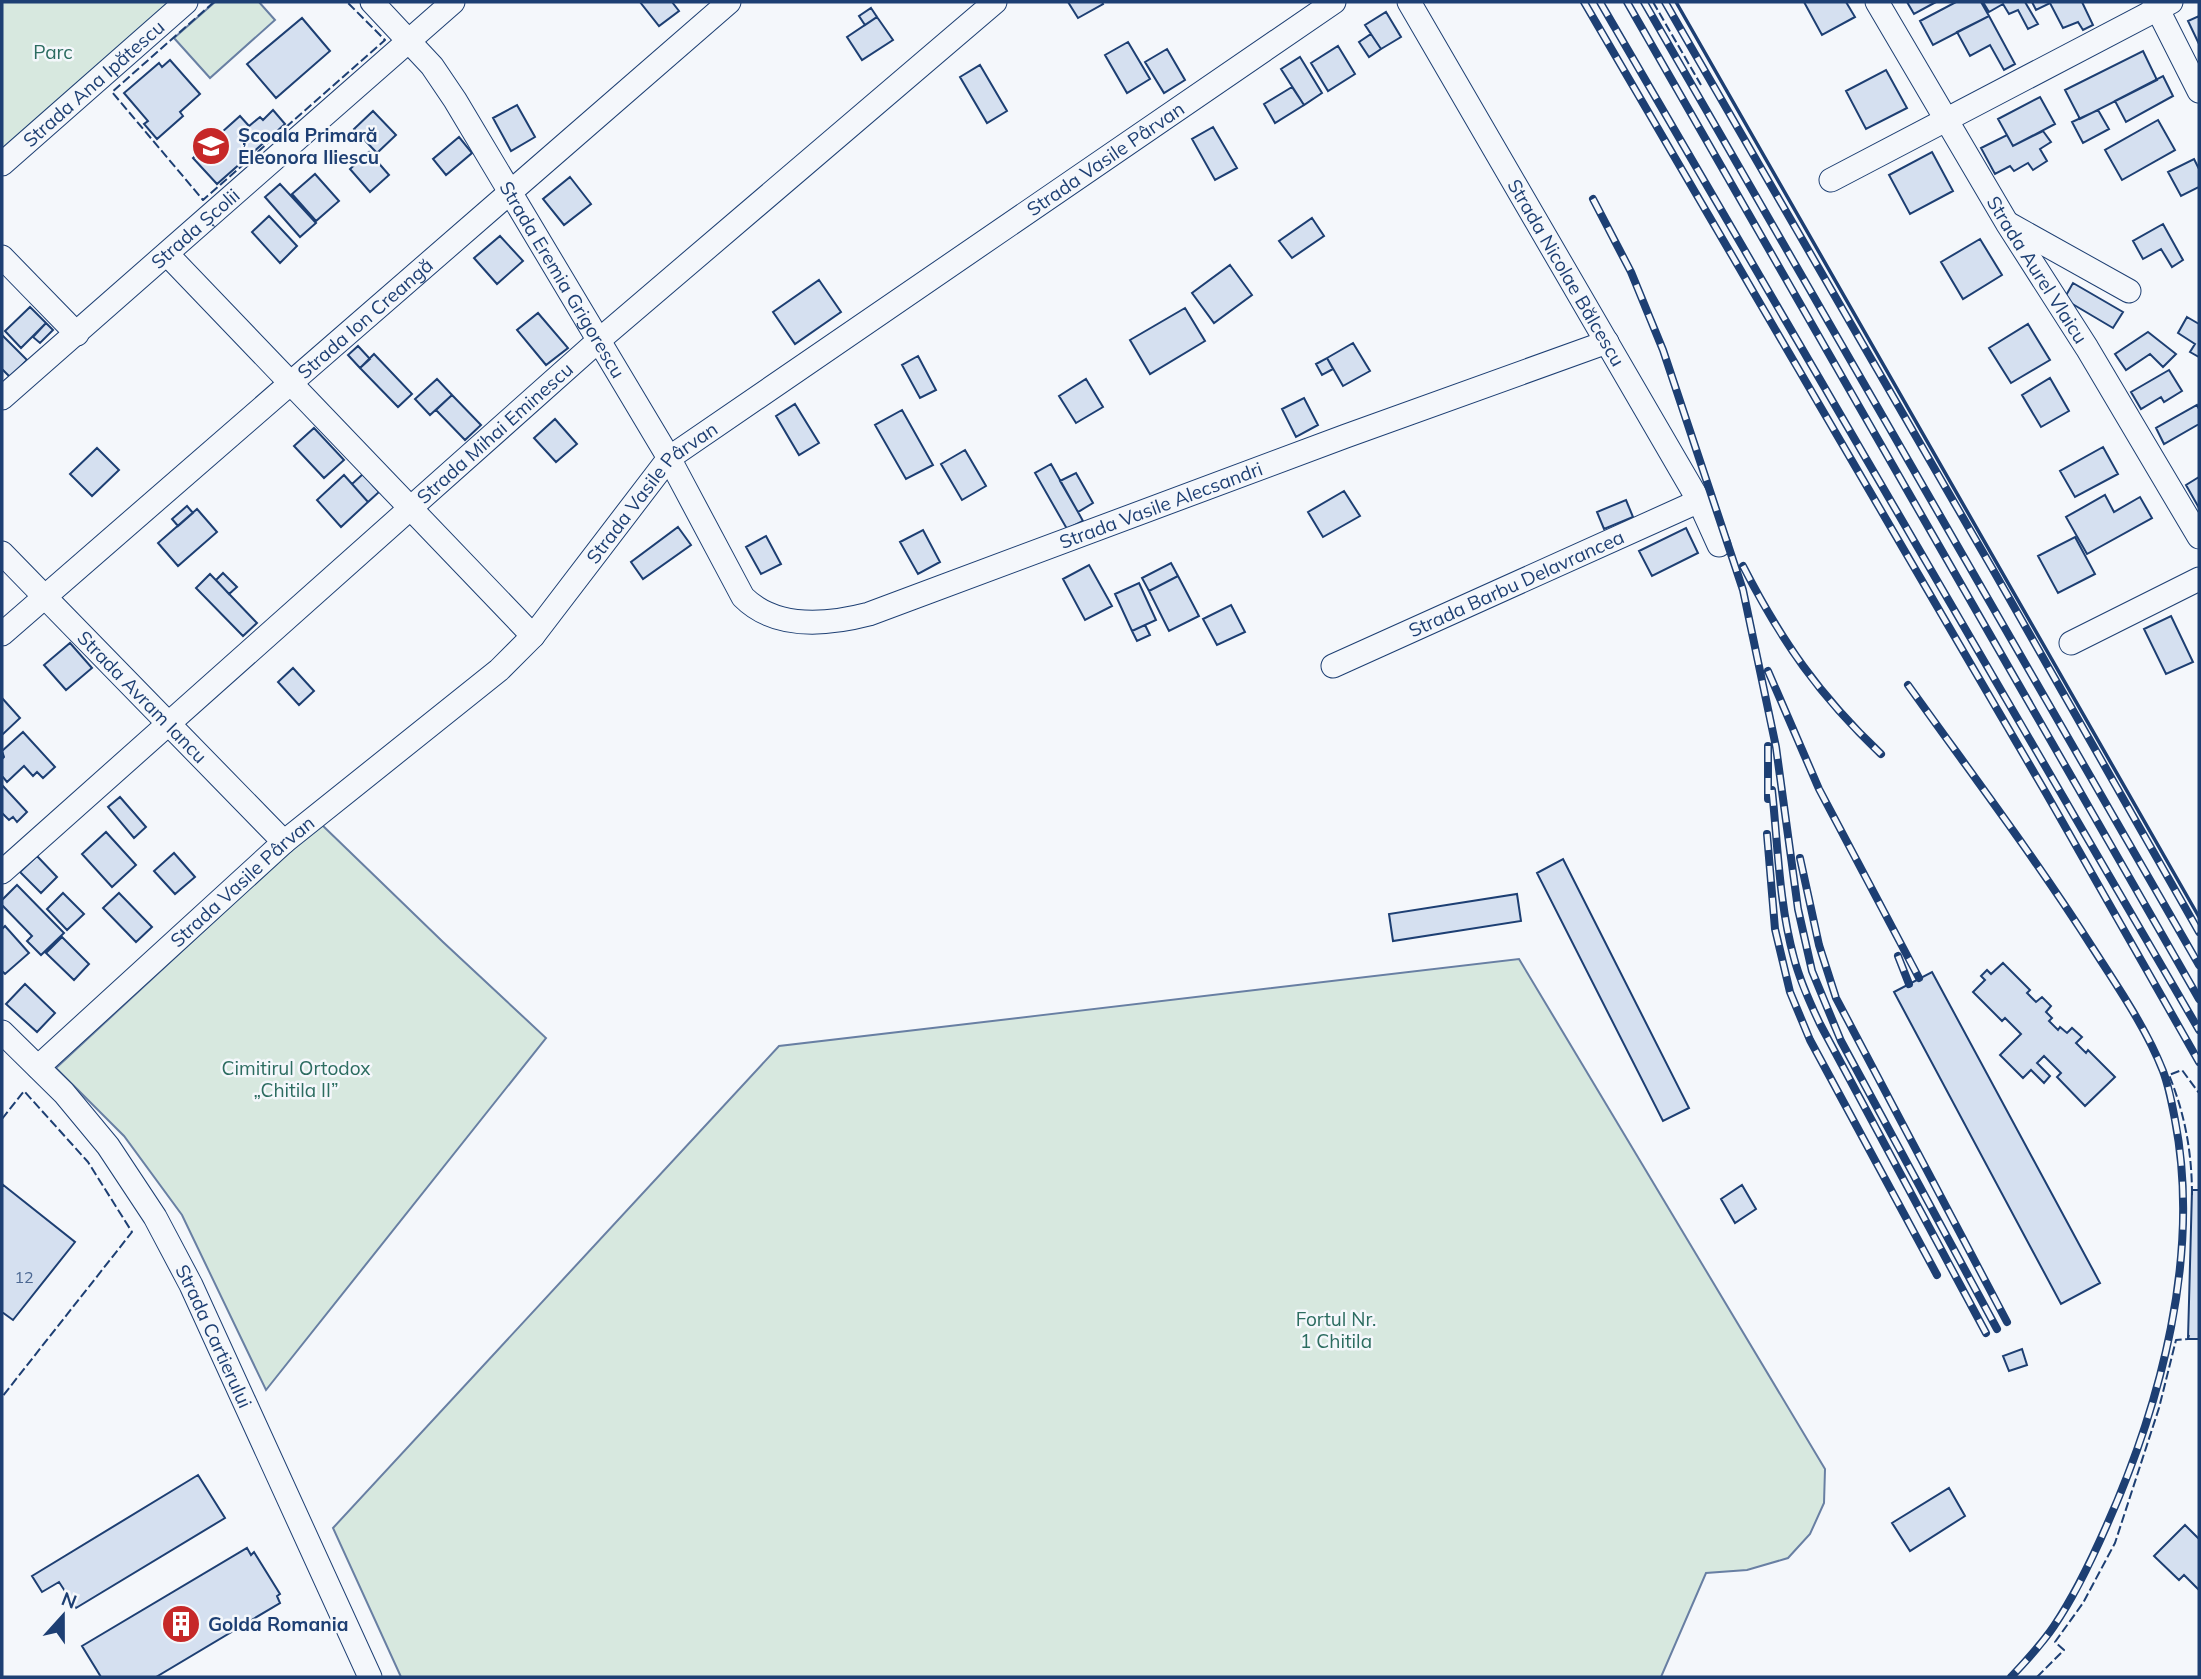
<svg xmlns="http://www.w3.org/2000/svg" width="2201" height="1679" font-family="Mulish,sans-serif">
<rect width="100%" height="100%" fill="#f4f7fb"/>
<path fill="#d7e8df" stroke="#687fa3" stroke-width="2" d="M2,2H186L2,164Z
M215,2H259L275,20L210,78L174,38Z
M320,823L443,942L546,1038L266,1390L182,1215L124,1136L56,1068Z
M1519,959L1825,1469L1824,1503L1810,1534L1788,1558L1747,1570L1706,1573L1661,1677H401L333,1528L779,1046Z"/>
<path fill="#d5e0f0" stroke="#1d3f73" stroke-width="2" d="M640,2H672L679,11L659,26Z
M1068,2H1102L1103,4L1078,18Z
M1804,2H1846L1855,17L1822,35Z
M1907,2H1936L1914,14Z
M1956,2H1981L1989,16L1933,45L1920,21Z
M1983,2H2025L2038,24L2028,29L2018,10L2009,14L2003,4L1989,12Z
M2032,2H2082L2093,25L2083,30L2078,22L2063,28L2050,3L2036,10Z
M871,8L877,17L865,25L859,16Z
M1386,12L1401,37L1381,49L1365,25Z
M1989,16L2015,64L2004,70L1990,45L1970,56L1957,32Z
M2199,16V44L2188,21Z
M877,17L893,40L862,60L847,37Z
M302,18L330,51L276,98L247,64Z
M1371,34L1381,49L1369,57L1359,42Z
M1128,42L1150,79L1127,93L1105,55Z
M1338,46L1355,74L1328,91L1311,63Z
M1167,49L1185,80L1164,93L1145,62Z
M2143,51L2157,80L2080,119L2065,90Z
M1300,57L1322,93L1304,105L1281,69Z
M170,60L200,94L180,112L183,116L157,139L144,124L148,121L124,93L159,63L162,67Z
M980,65L1007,111L987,123L960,77Z
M1886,70L1907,108L1866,129L1846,91Z
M2163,76L2173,96L2126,122L2115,101Z
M1292,87L1304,105L1275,123L1264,104Z
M2040,97L2055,124L2013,146L1998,119Z
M517,105L535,137L511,151L493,118Z
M273,110L285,124L217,184L193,158L240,116L249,126L260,117L263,120Z
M2098,110L2109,129L2083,143L2072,122Z
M373,111L396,135L377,153L354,129Z
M2158,120L2175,150L2122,180L2105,150Z
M1213,127L1237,168L1215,180L1192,139Z
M2043,131L2051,142L2040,149L2047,161L2033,170L2028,163L2014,171L2010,166L1995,174L1981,148L2007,135L2013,146Z
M459,137L472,153L446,175L433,159Z
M369,152L389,175L370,192L350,169Z
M1932,152L1953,191L1910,214L1889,175Z
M2194,159L2199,169V187L2181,196L2168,172Z
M315,174L339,201L316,221L292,194Z
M570,177L591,204L564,225L543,199Z
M280,184L316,223L300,237L265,197Z
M269,216L297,246L280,263L252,232Z
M1312,218L1324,236L1292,258L1279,241Z
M2163,224L2183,260L2172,267L2161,249L2143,259L2133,241Z
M500,236L523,261L497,284L474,258Z
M1980,239L2002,275L1963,299L1941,262Z
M1230,265L1252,295L1214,323L1192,293Z
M819,280L841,312L795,344L773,312Z
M2073,283L2123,312L2113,328L2064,299Z
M30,307L46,323L21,348L5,331Z
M1185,308L1205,341L1150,374L1130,340Z
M538,313L568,348L546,365L517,330Z
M2187,317L2199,324V357L2190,352L2195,344L2178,333Z
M46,323L53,330L40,343L33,337Z
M2028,324L2050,360L2011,383L1989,348Z
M2148,332L2176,354L2163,367L2150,354L2126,370L2115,354Z
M2,335L27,360L10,377L2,369Z
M1353,343L1370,371L1343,386L1327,358Z
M358,346L370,359L360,368L348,355Z
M374,354L412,394L398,407L360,368Z
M918,356L936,390L920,398L902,365Z
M1327,358L1333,369L1322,375L1316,364Z
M2169,370L2182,391L2164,402L2161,397L2141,409L2131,392Z
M2050,378L2069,411L2041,427L2022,395Z
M437,379L452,395L430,415L415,399Z
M1086,379L1103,407L1076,423L1059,396Z
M452,395L481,425L465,440L436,410Z
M1304,398L1318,425L1296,437L1282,409Z
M795,404L819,443L799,455L776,416Z
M2197,405L2199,409V424L2164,444L2156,428Z
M902,410L933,465L906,479L875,425Z
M555,419L577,444L556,462L534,438Z
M314,428L344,460L324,478L294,446Z
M2103,447L2118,474L2075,497L2060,471Z
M97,448L119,470L92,496L70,474Z
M965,450L986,486L962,500L941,464Z
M1051,464L1083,521L1067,529L1035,473Z
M1076,473L1093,503L1078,512L1060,481Z
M363,474L379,492L368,502L352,484Z
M344,475L368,502L341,527L317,500Z
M2199,477V508L2186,485Z
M1344,491L1360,516L1323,537L1308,512Z
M2105,495L2114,512L2140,497L2152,518L2087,554L2066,517Z
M1626,500L1633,517L1604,529L1597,512Z
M187,506L193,513L178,526L172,519Z
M197,509L217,532L178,566L158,543Z
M678,527L691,545L643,579L631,562Z
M1686,528L1698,553L1652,576L1639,551Z
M923,530L940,562L918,574L900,542Z
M766,536L781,564L761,574L746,547Z
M2075,537L2095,574L2058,593L2038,556Z
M1171,563L1178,576L1149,591L1142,578Z
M1089,565L1112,606L1085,620L1063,579Z
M223,573L237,587L229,594L216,580Z
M210,574L257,623L243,636L196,588Z
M1178,576L1199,616L1169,631L1149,591Z
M1139,583L1156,620L1132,631L1115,594Z
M1231,605L1245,632L1217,645L1203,619Z
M2171,616L2193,662L2166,674L2144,629Z
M1145,625L1150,635L1137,641L1132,631Z
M70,643L92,668L66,690L44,665Z
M293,668L314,691L299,705L278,682Z
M2,698L20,718L2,735Z
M23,732L55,767L43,778L37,772L33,776L24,766L7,782L2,776V759L4,757L2,751Z
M2,785L27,812L17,822L13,817L9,820L2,813Z
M120,797L146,827L134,838L108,807Z
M106,832L136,865L112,887L82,854Z
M174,853L195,877L175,894L154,871Z
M37,856L57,877L41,893L20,872Z
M1563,859L1689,1108L1663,1121L1537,873Z
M17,885L64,933L41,955L27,941L32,936L2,905V900Z
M63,893L84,914L67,930L47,909Z
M119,893L152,927L136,942L103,908Z
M1517,894L1521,921L1393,941L1389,914Z
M5,926L29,953L5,974L2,971V929Z
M62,937L89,964L74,980L46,953Z
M2003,963L2030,990L2027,993L2036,1002L2042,997L2051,1006L2046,1012L2052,1018L2049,1021L2058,1030L2060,1027L2067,1033L2072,1028L2082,1037L2076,1043L2086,1053L2088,1050L2115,1077L2085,1106L2057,1077L2061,1073L2044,1056L2037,1063L2050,1076L2044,1083L2031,1070L2023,1078L2000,1055L2021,1034L2005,1018L2002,1021L1973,992L1985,980L1981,976L1987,970L1991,974Z
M1932,972L2100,1283L2061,1304L1894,992Z
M25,984L55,1013L37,1032L6,1004Z
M2,1184L75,1242L13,1320L2,1312Z
M1742,1185L1756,1209L1735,1223L1721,1199Z
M2192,1190H2199V1339H2188Z
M2022,1349L2027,1365L2009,1371L2003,1356Z
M198,1475L225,1518L76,1608L59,1582L42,1592L32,1576Z
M1949,1488L1965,1516L1910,1551L1892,1523Z
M2185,1525L2199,1539V1590L2184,1575L2179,1580L2154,1556Z
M247,1548L251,1555L254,1552L280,1594L277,1596L280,1603L156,1677H101L82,1646Z"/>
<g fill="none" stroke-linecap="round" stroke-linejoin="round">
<defs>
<g id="minor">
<path id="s1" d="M372,2L432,66L455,100L669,458L743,597C776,630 827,625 869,614L1346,436L1607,342"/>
<path id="s2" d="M1409,2L1699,501L1719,545"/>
<path id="s3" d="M1877,2L2007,223L2087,348L2199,537"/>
<path d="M2154,2L2199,91"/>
<path id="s4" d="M2,164L186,2"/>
<path d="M1831,180L2171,2"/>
<path d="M2009,224L2129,291"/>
<path d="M167,254L533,636"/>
<path d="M2,257L77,334"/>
<path id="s5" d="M2,398L453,2"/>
<path id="s6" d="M2,553L284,842"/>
<path id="s7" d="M2,634L729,2"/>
<path d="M2071,643L2199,579"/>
<path id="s8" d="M1333,666L1699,501"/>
<path id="s9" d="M2,872L598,341L995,2"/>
<path id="s10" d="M2,1032L64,1093L108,1146L155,1217L191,1285L370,1677"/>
<path id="s11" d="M38,1067L284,842L499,670L533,636L669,458L1334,2"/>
</g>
</defs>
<use href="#minor" stroke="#1d3f73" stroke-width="25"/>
<use href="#minor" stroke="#f4f7fb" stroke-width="23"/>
<defs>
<path id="rail" d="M1584,2L2046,793L2199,1062
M1600,2L2199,1030
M1627,2L2199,999
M1644,2L2199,965
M1665,2L1992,568L2199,932
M1593,199L1631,272L1663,350L1743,590L1776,747L1798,909L1812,971L1841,1041L1997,1329
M1743,566C1782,642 1819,695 1881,754
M1768,671L1819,789L1919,978
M1908,685C1971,773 2036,859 2094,950C2119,989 2146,1028 2163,1071C2169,1087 2172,1104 2175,1120C2201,1255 2161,1404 2106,1527C2091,1561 2075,1595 2054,1626C2042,1644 2026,1661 2011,1677
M1768,746V799
M1772,790C1778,846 1779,904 1794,958C1800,981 1810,1003 1820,1024L1986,1333
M1767,834L1775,929L1790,992L1810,1040L1937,1275
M1800,858L1819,945L1836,998L2007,1322
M1898,956L1909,984"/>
</defs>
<use href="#rail" stroke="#1d3f73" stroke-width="8"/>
<use href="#rail" stroke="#f4f7fb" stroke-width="5" stroke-dasharray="16" stroke-linecap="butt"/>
<path stroke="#1d3f73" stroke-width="2" stroke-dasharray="9 3.5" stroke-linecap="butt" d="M214,2L112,92L203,200L385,40L347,2
M1653,2L1701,85
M2,1119L24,1091L88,1162L132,1232L2,1397
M2192,1195C2192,1153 2185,1114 2169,1075L2182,1070L2199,1093
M2037,1677L2064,1650L2055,1642L2083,1603L2115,1543L2159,1408L2176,1340L2188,1339L2189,1335"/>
<path stroke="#1d3f73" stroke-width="3.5" d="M1676,2L2199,917"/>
</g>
<defs>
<symbol id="school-disc" viewBox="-11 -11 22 22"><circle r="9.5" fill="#c62828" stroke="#f4f7fb"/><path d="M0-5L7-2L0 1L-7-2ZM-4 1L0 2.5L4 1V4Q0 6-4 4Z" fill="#fff"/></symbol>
<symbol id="building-disc" viewBox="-11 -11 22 22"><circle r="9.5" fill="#c62828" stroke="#f4f7fb"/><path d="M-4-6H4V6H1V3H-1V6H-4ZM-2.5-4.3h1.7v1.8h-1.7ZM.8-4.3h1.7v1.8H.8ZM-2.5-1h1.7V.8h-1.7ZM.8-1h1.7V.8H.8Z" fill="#fff"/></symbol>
</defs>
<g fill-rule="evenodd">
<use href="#school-disc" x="189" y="124" width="44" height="44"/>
<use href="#building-disc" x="159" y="1602" width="44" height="44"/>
</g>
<g text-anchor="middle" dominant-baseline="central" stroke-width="5" stroke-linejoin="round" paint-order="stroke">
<g font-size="16" fill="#4b6792">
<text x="24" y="1277">12</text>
</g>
<g font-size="19" fill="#2c6c60" stroke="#f4f7fb">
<text x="53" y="52">Parc</text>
<text x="296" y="1068">Cimitirul Ortodox<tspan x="296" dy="22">„Chitila II”</tspan></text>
<text x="1336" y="1319">Fortul Nr.<tspan x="1336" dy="22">1 Chitila</tspan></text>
</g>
<g font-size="19" fill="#1d3f73" stroke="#f4f7fb">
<text stroke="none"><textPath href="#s4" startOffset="122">Strada Ana Ipătescu</textPath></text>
<text stroke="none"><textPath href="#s11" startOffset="1410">Strada Vasile Pârvan</textPath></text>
<text stroke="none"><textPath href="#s5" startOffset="257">Strada Școlii</textPath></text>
<text stroke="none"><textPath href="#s3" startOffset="312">Strada Aurel Vlaicu</textPath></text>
<text stroke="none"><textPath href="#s2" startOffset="313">Strada Nicolae Bălcescu</textPath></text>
<text stroke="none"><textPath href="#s1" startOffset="338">Strada Eremia Grigorescu</textPath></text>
<text stroke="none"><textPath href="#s7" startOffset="481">Strada Ion Creangă</textPath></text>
<text stroke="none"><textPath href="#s9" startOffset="660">Strada Mihai Eminescu</textPath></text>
<text stroke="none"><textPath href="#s11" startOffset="844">Strada Vasile Pârvan</textPath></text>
<text stroke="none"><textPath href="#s1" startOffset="1148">Strada Vasile Alecsandri</textPath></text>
<text stroke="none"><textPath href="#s8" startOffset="201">Strada Barbu Delavrancea</textPath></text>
<text stroke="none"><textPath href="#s6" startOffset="201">Strada Avram Iancu</textPath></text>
<text stroke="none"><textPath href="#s11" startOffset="276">Strada Vasile Pârvan</textPath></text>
<text stroke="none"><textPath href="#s10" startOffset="374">Strada Cartierului</textPath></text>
</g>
<g font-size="19" font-weight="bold" fill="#1d3f73" stroke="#f4f7fb" text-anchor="start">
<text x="238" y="135">Școala Primară<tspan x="238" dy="22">Eleonora Iliescu</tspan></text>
<text x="208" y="1624">Golda Romania</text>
</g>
</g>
<rect width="2201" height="1679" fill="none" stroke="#1d3f73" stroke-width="7"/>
<g transform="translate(63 1616) rotate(21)" stroke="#f4f7fb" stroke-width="5" paint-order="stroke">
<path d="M0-5L12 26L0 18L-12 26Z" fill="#1d3f73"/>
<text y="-10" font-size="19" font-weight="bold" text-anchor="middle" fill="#1d3f73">N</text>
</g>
</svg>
